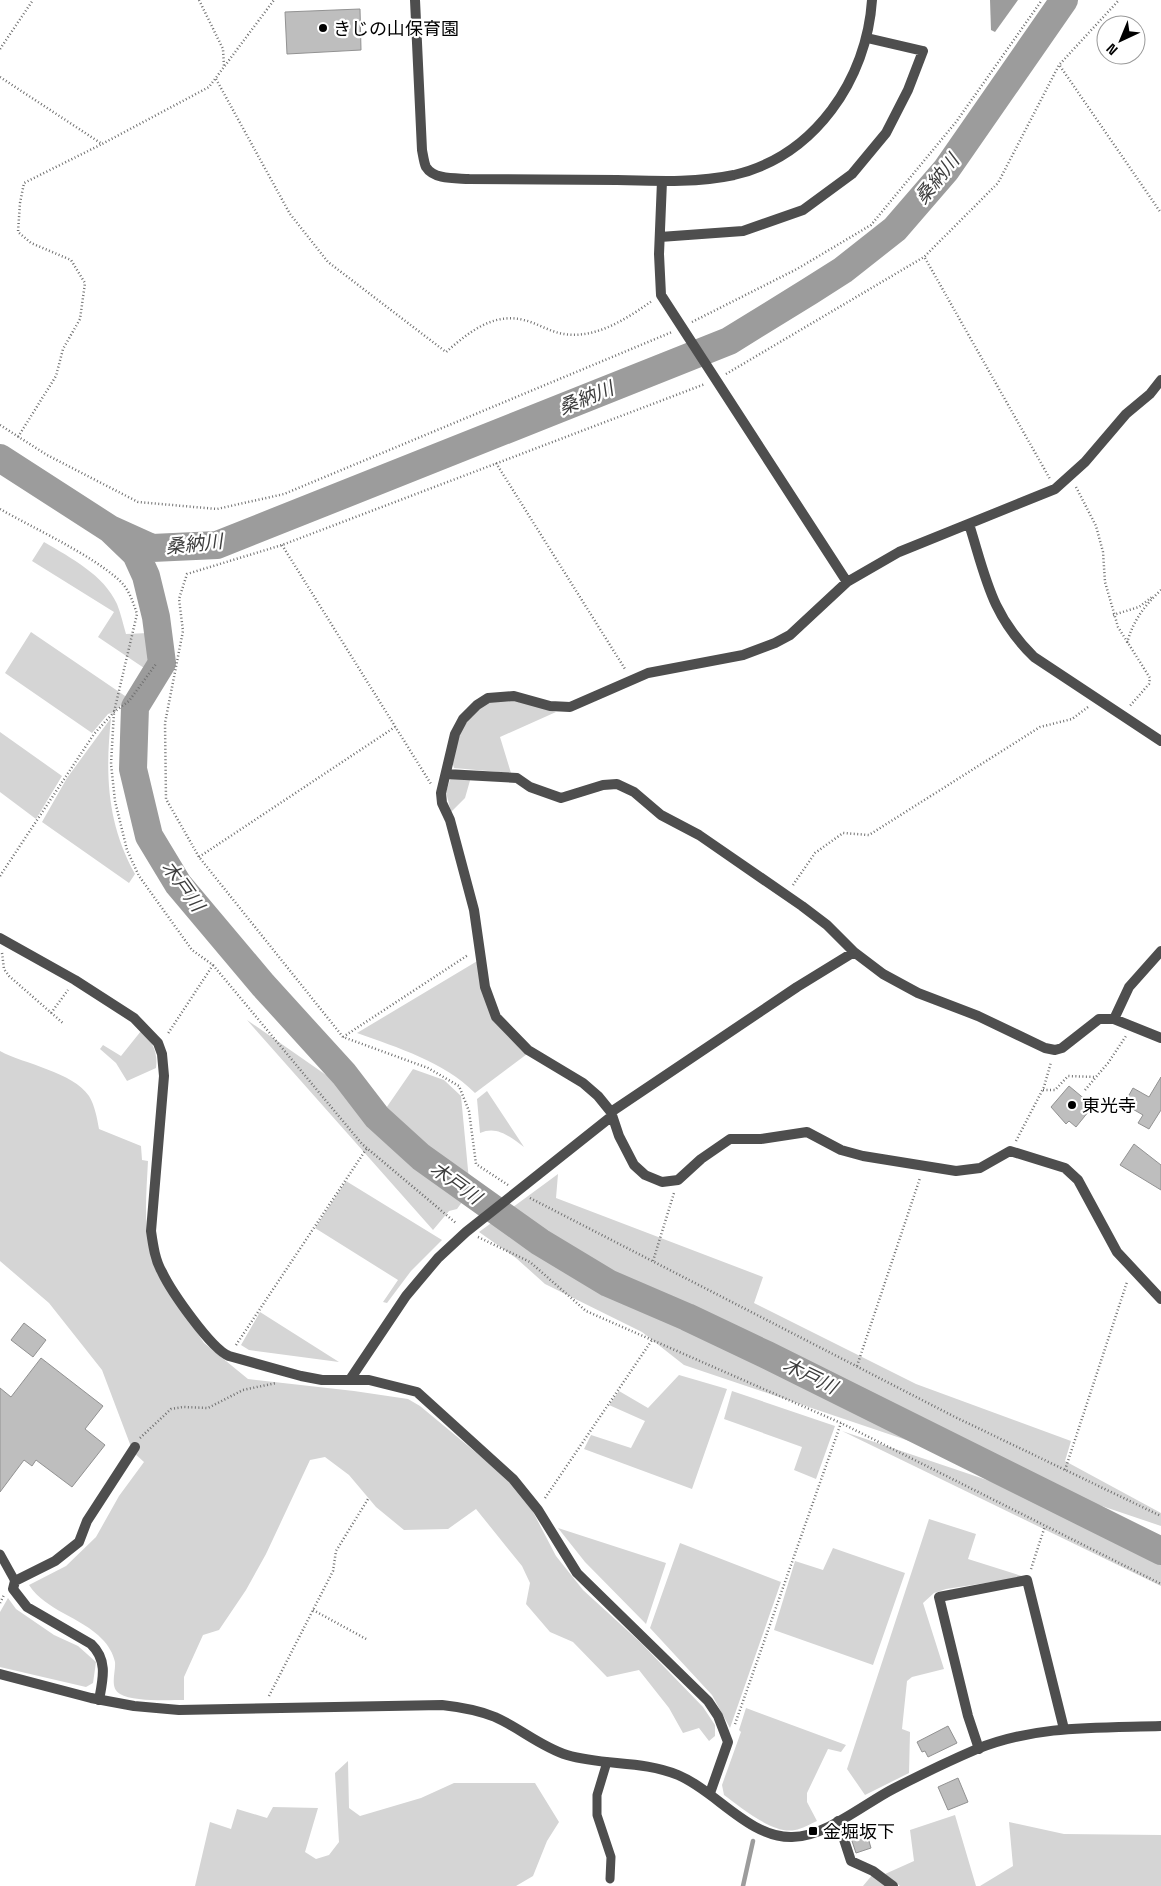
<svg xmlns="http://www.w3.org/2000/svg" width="1161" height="1886" font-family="'Space Grotesk','Noto Sans JP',sans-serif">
<rect width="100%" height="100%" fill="#fff"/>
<path fill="#d5d5d5" d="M44,542C71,558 104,575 117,604C121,614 123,624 126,634L148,633L155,659L147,670L98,637L114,612L32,561Z
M31,632L128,698L114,712L108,714L92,733L5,673Z
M512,699L556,712L500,737L511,773L454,768C446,746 470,712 488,702C495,699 504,700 512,699Z
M111,718C105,775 107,823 135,874L129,883L42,822L67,778Z
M0,732L62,776L36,819L0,792Z
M451,777H471L465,798L451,812L446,792Z
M479,960L492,1020L527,1054L475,1093C443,1061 398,1048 357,1033Z
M247,1020L382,1114L413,1069L444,1080L461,1096L470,1191L457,1209L449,1211L433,1230Z
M141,1031C153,1042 158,1052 156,1068L127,1081L116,1063L100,1049L103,1045L121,1056Z
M0,1051C24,1064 73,1072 89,1096C95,1106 97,1118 99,1129L141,1146L142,1160L148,1161C146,1200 142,1237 157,1273L204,1343L248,1379L354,1391L408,1399L420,1406L508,1479L532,1510L556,1556L583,1590L641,1643L703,1707L715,1725V1736L709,1741L699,1728L683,1733L669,1708L639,1670L607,1677L573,1642L550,1632L526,1604L530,1583L522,1566L476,1509L448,1529L404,1530L376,1507L349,1475L325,1457L310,1460L266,1554L246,1590L219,1630L203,1635L184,1677V1700C169,1700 133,1702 120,1694C109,1688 116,1672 115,1662C113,1653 108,1645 102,1639C81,1617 46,1611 29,1585L66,1566L96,1537L119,1496L144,1462L133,1452L102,1370L49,1303L0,1261Z
M487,1091L524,1147C510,1137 497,1125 480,1133L477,1099Z
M558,1174L556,1198L763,1277L754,1303L916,1384L1071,1441L1065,1461L1161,1513V1526L684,1365L642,1332L545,1284L516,1258L479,1232Z
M346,1181L442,1240L411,1271L387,1303L383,1302L398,1280L315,1228Z
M260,1312L339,1362L249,1350L241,1345Z
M679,1375L727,1389L692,1489L584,1449L591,1435L631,1448L645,1421L609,1405L619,1391L648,1408Z
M732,1391L835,1426L816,1479L794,1470L802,1447L724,1419Z
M842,1431L1161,1539V1586Z
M929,1519L976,1534L968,1559L1025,1577L946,1589L934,1593L923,1603L944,1669L912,1677L907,1681L902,1729L910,1732L909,1773L865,1795L847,1769Z
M558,1528L666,1563L646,1624L585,1562Z
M680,1543L781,1582L730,1728L712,1695L650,1628Z
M833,1548L905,1573L873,1665L774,1630L795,1561L823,1570Z
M8,1598L16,1609L54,1635L78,1646L96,1662L93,1683L86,1687L0,1667V1612Z
M746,1708L846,1745L841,1752L828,1749L807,1793V1802L817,1821C810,1824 802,1829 795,1830C774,1835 740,1807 724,1795L722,1785L741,1732L739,1730Z
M348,1761L349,1808L360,1816L421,1798L454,1783H535L559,1822L547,1841L533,1876L516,1886H195L210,1822L231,1829L237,1809L267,1818L273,1807L318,1808L305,1852L316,1859L329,1855L339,1842L335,1773Z
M955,1815L976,1886H900L885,1874L914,1861L910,1830Z
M1009,1822L1064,1834L1161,1835V1886H980L1013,1866Z
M873,1874L888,1886H863Z"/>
<path fill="#9c9c9c" d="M990,0H1018L995,32L991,30Z"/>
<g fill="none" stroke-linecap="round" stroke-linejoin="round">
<path stroke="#9c9c9c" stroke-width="4.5" d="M743,1886L753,1841"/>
<path stroke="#9c9c9c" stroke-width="28" d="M0,458L110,529L152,548L217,545L729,341L810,291L843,270L895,229L946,170L1064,0
M110,529L136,554L146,576L156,617L162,663L135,707L133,769L149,836L178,884L263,985L344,1074L377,1117L421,1157L540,1242L608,1283L687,1317L767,1355L1161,1551"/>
</g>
<path fill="#bebebe" stroke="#929292" d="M360,9L361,50L287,54L285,12Z
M1161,1077V1110L1149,1129L1138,1123L1143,1115L1124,1104L1133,1088L1149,1097Z
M1069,1086L1093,1106L1076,1127L1069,1121L1066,1124L1051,1107Z
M1134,1144L1161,1165V1190L1120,1165Z
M24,1323L46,1340L33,1357L11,1340Z
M41,1358L103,1406L85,1429L105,1445L72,1487L36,1460L32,1466L24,1460L0,1492V1388L11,1397Z
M948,1726L957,1743L928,1757L925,1751L922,1752L917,1742Z
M958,1778L968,1802L948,1810L938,1787Z
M864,1824L871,1848L856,1853L848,1829Z"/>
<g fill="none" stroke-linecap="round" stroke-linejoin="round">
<path stroke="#707070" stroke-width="2.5" stroke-dasharray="1 2.5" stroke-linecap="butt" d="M199,0L223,49L224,66
M0,49L33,0
M1060,66L1161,213
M0,77L102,144L209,87L274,0
M216,79L290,214L328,262L446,352C468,333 493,312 524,320C537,323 550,332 564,334C596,339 626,319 652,301
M925,258L1050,479
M692,322L797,269L871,225L956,122L1042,0
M726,374L924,257L998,183L1059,65L1119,0
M0,425L47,455L138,502L217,509L284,494L672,332
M18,437L56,376L63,349L80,319L85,283L71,260L31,243L18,232L20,203L24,183L102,144
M496,463L625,669
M1076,487L1096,526L1103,552L1105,582L1118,627L1150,678L1149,684L1129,707
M0,509C35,529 90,554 119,580C129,589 133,602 137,614L114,712L111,764L115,801L127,850L139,876L192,950L213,965L167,1035
M282,545L431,784
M1113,615L1139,607L1152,597
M1127,643C1133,621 1144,606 1161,590
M199,857L395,727
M0,876L94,734L114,712L129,701L156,664
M793,885L815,853L843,833L869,835L1040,727L1072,719L1088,707
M2,953L4,969L9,976L64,1024
M213,965L362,1144L456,1223
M51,1013L68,990
M343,1037L468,955
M1043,1090H1055L1068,1076L1095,1077
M1085,1090L1108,1063L1126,1036
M1016,1141L1044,1087L1051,1062
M508,1185L476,1164L469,1111L459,1086L428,1068L343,1037L199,857L166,799L165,723L183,631L179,599L187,574L282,545L705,384
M530,1198L955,1417L1161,1516
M478,1237L530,1262L586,1311L841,1423L1161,1584
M653,1261L674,1193
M236,1345L367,1148
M857,1366L920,1178
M140,1438L171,1409L183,1407L208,1408L243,1390L276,1383
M1065,1470L1127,1282
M545,1498L652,1340
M1031,1569L1045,1526
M0,1603L4,1595
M313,1610L368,1640
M269,1696L333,1571L336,1551L368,1499
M735,1724L841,1423"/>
<path stroke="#4e4e4e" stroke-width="9" d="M0,1554L15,1581
M607,1762L597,1795V1815L611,1857L610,1879"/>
<path stroke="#4e4e4e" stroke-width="10" d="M662,181L659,254L661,295L847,582
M660,237L743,231L803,210L852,174L886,133L908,90L923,51L867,38
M1161,380L1150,394L1126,414L1085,462L1055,489L899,552L847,582L790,635L775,643L743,655L648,673L570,707L550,706L514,696L488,698L477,705L463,719L455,734L441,793L442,803L450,820L474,910L485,987L496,1017L528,1050L583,1083L598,1096L611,1112L619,1136L634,1165L645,1175L662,1182L678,1180L701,1159L730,1139H761L807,1132L841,1150L863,1156L956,1171L980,1168L1010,1151L1065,1168L1078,1180L1117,1252L1161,1299
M969,524C986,578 991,615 1034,657L1161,741
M446,774L517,778L530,787L561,798L603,785L617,784L634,792L661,815L699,835L802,906L827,925L854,952L883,974L918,993L978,1016L1045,1048L1055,1050L1062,1048L1099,1019H1114L1161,1038
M0,938L75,980L134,1018L158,1043L162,1054L164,1076L151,1231C153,1245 155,1260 162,1272C171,1291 211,1349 229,1356L301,1376L322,1380H369L417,1392L513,1479L538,1510L577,1573L708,1701L718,1716L728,1742L710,1793
M1114,1019L1129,987L1161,951
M611,1112L797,987L854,952
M351,1378L406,1296L438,1258L466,1232L612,1116
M99,1700C103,1679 108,1660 91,1644L27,1607L13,1589L15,1581L55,1561L79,1542L87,1521L135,1447
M979,1749L968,1716L939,1597L1027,1580L1064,1729
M838,1821L851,1861L873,1871L893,1886"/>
<path stroke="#4e4e4e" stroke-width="10" d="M415,0L422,150C423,155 424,163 426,167C434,180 456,178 469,179C518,179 568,180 617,180C656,181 696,183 734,175C815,156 867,79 872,0
M0,1674L91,1698L134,1706L179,1710L442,1705C460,1707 478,1710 495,1717C520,1728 541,1747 567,1755C604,1766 642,1760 678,1775C716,1791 749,1838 792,1837C825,1837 864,1804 893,1789C920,1775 949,1761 977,1749C1036,1725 1098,1728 1161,1726"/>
</g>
<g fill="#000" stroke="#fff" stroke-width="2">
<circle cx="323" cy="28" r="5"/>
<circle cx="1072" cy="1105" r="5"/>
<rect x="808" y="1826" width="10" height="10" rx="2.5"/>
</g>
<g text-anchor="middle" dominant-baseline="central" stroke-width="4.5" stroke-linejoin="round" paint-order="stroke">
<g font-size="18" fill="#000" stroke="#fff" text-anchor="start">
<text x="333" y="28">きじの山保育園</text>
<text x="1082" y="1105">東光寺</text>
<text x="823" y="1831">金堀坂下</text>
</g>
<g font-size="19" font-style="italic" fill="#3d3d3d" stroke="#fff">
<text transform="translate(937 179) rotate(-51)">桑納川</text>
<text transform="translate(586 398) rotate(-22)">桑納川</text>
<text transform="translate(194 544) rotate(-6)">桑納川</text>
<text transform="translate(183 886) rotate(54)">木戸川</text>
<text transform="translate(456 1183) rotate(36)">木戸川</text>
<text transform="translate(810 1376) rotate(26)">木戸川</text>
</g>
</g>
<g transform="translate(1121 40) rotate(224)"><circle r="24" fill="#ffffff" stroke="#999999"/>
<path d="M0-4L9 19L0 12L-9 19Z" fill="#000000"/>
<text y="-8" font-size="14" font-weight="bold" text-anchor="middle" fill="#000000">N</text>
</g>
</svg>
